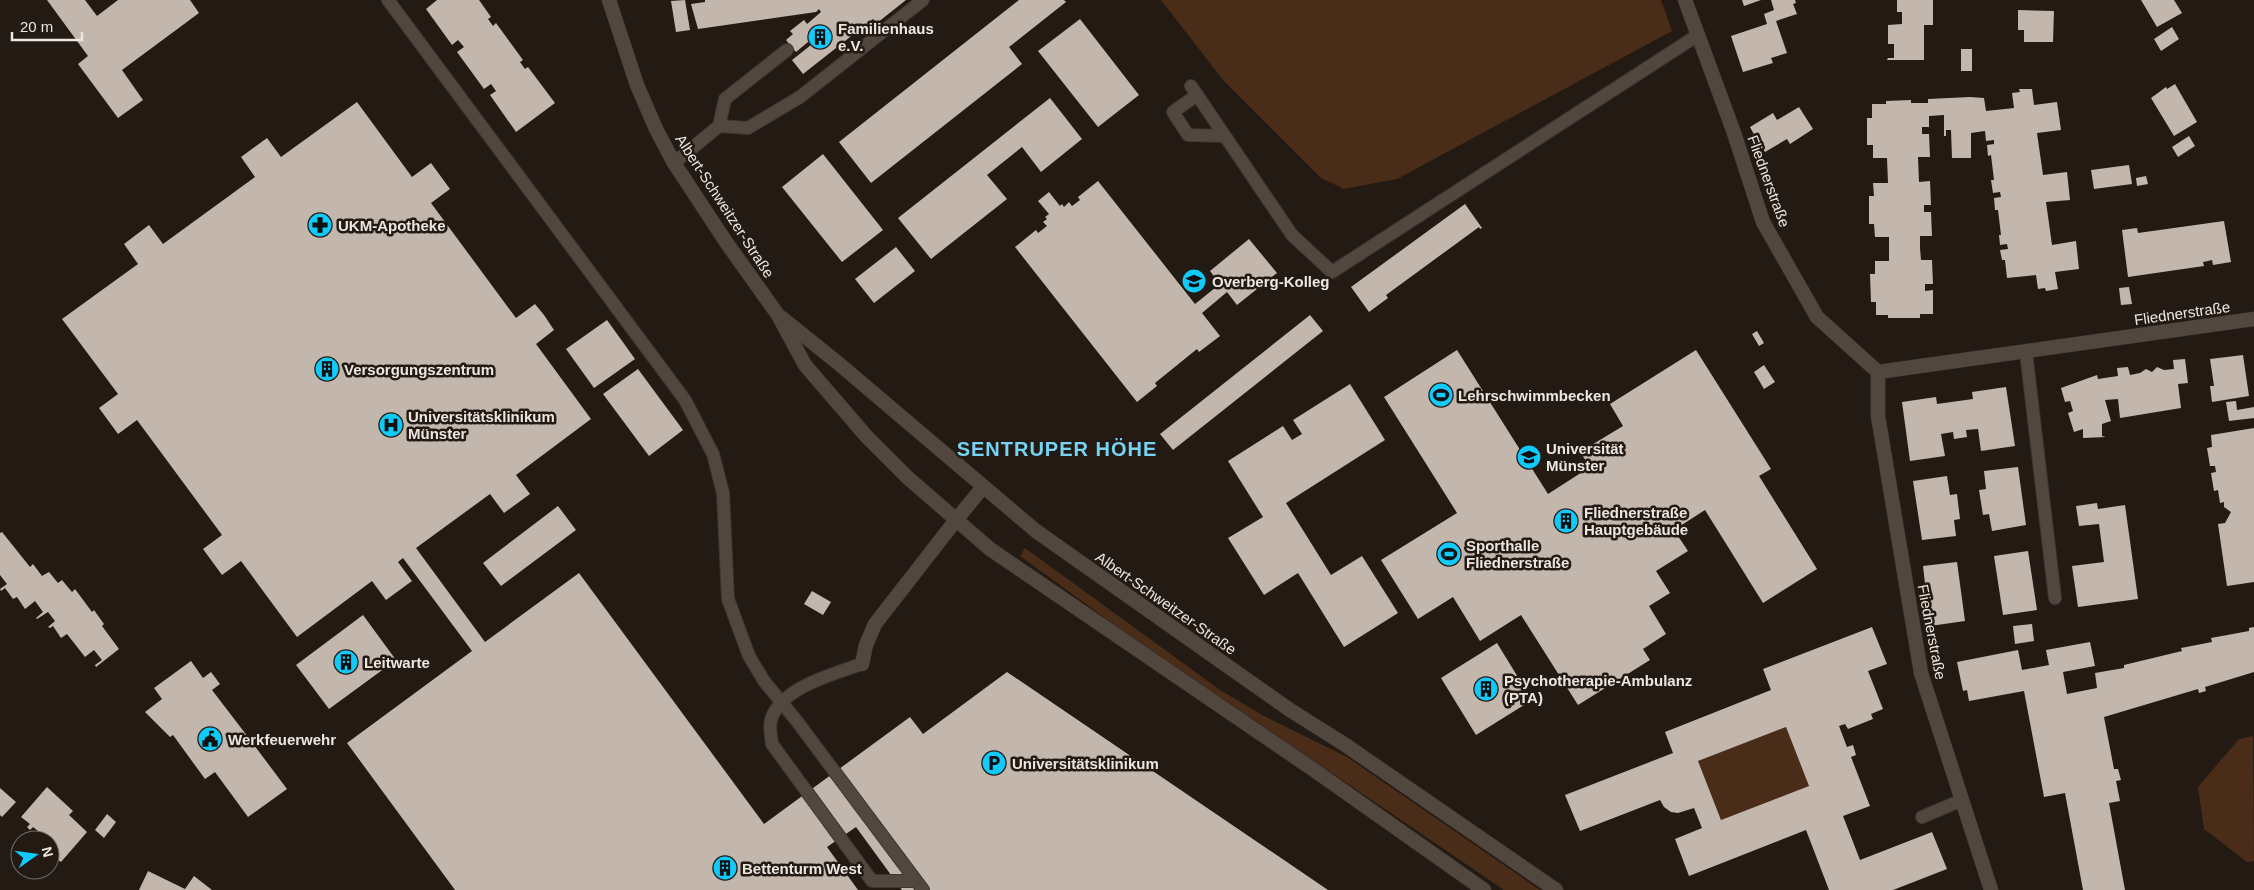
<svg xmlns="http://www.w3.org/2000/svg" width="2254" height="890" font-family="Arial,sans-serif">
<rect width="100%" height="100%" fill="#231a13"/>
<path fill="#4a2d18" d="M1161,0H1661L1672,31L1397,179L1344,189L1321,178L1223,80Z
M1025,548L1220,690L1264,716L1347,757L1540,890H1504L1119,628L1020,556Z
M1786,727L1809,786L1721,820L1698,761Z
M2253,736L2254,861L2247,862L2204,829L2198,787L2239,739Z"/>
<path fill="#c3b7ad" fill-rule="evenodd" d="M47,0H85L97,16L118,0H190L199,13L122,70L143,100L118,118L78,64L88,56Z
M437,0H479L491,17L488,19L493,26L496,23L523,60L520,62L525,69L528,67L555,103L516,132L490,95L496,91L491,84L484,89L457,52L464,47L458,40L452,45L426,9Z
M685,0L690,30L676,32L671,1Z
M705,0H906L877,23L873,19L803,74L792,60L811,45L808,42L796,52L786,40L793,34L790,31L804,20L807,24L821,12L819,9L816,12L698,29L691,4L705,2Z
M1019,0H1064L1066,2L1009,47L1022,64L871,183L839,142Z
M1742,0H1761L1744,6Z
M1771,0H1795L1796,3L1793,4L1797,14L1776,21L1787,53L1771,58L1773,63L1743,72L1731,36L1767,24L1764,14L1774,10Z
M1897,0H1933V25H1924V60H1887L1888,58H1894V44H1888V25L1902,24V12H1897Z
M2141,0H2174L2182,13L2157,27Z
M2018,10L2054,11L2053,42H2024V30H2018Z
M1080,19L1139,95L1098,127L1038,51Z
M2172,27L2179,39L2161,51L2154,39Z
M1961,49H1972V71H1961Z
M2175,84L2197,122L2174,136L2151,98L2166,87L2167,89Z
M2019,89H2032L2034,105L2057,102L2061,130L2037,133L2043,175L2067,172L2070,200L2046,202L2052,245L2076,241L2079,269L2055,272L2058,289L2046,291L2045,288L2038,289L2036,275L2007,278L2005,260H2002L2000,250L2008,249L2007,244L2000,245L1999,235H2001L1998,210H1995L1994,198L2001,197L2000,192L1993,193L1991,180H1994L1991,155L1988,156L1987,145L1994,144V140L1986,141L1985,131L1971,133V158H1952L1951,130H1946V136H1944V115L1929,116V127H1922V134H1929L1930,157H1918L1919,182L1930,181L1931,205H1924V212H1931L1932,236H1920V248L1921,260H1932L1933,284H1925V291L1933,290V314H1920V318H1888V315H1876V302H1871L1870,274H1875V261H1889V237H1875L1874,224H1869V196H1874L1873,183H1888L1887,158H1873V145H1867V118H1872V104H1886V101L1911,100V103H1928V99L1970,97L1984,98L1986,111L2014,108L2012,93L2020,92Z
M1050,98L1082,139L1041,172L1022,147L987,175L1007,199L931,259L898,218Z
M357,102L412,177L431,163L450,189L431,203L516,318L535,304L544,315L554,330L536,344L591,419L516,475L530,494L504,513L490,494L416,548L485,642L579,573L764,824L910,717L923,734L1007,672L1328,890H902L856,827L827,847L858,890H455L347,743L472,651L403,558L398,562L412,581L386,600L372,581L297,637L241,561L222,575L203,549L222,535L137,420L118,434L99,408L118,394L62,319L138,264L124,244L149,225L163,244L255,177L241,157L267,138L281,157Z
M1799,107L1813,129L1790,144L1787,139L1765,152L1760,144L1758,145L1755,141L1757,140L1750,127L1773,113L1777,120Z
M2189,136L2195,146L2178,157L2172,147Z
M823,154L883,230L842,262L782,187Z
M2129,165L2132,184L2094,189L2091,170Z
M2146,176L2148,184L2137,186L2136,178Z
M1098,181L1195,304L1220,284L1210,271L1249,239L1277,273L1237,305L1227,292L1202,313L1220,336L1199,352L1197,349L1155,383L1157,386L1137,402L1015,247L1036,230L1038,233L1047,226L1043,222L1047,219L1045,217L1049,214L1038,201L1049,192L1060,206L1062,204L1064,207L1069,202L1072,206L1080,200L1078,197Z
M1465,204L1482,228L1480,229L1479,227L1386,295L1388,298L1369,312L1351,287Z
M2224,221L2231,262L2213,265L2212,260L2208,261L2203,262L2204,266L2128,277L2122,230L2137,228L2138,233Z
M896,247L915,271L874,303L855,279Z
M2129,287L2132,304L2121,305L2119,288Z
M1310,315L1323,331L1173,450L1160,434Z
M607,320L635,359L594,388L566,349Z
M1757,331L1764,343L1759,346L1752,334Z
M1457,350L1548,494L1590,467L1580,452L1623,426L1610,404L1696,350L1771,469L1759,476L1817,569L1763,603L1705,510L1674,530L1688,551L1656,571L1670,593L1649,606L1666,634L1643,649L1650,660L1578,705L1521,615L1480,641L1453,597L1418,619L1381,560L1457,513L1384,397Z
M2243,355L2249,396L2212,402L2210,386H2214L2210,359Z
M2185,359L2188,383L2178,384L2181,408L2120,418L2118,399L2105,400L2111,421L2102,424V436L2106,437L2083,438V429L2074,432L2068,413L2073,411L2070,401L2065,402L2061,388L2097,375L2098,379L2118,376L2117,368L2128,367L2130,375L2140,373L2146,369L2152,372L2157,367L2164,370L2174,369L2173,360Z
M1764,365L1775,382L1764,389L1754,372Z
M638,369L683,430L649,456L603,394Z
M1350,384L1385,440L1286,503L1331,575L1362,556L1398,613L1344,647L1298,573L1264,595L1228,538L1263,517L1228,461L1283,426L1292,440L1302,434L1293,420Z
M2006,387L2015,446L1981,451L1978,429L1966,430L1967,437L1954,439L1953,432L1941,434L1945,456L1910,461L1902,402L1936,397L1937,404L1973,399L1972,392Z
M2236,401L2237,410L2254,407V418L2229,421L2226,402Z
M2254,428V582L2227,586L2218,524L2225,523L2231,512L2224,507V502L2220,503L2218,490L2214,491L2211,473L2216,472L2215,466H2210L2207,448L2212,447L2211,435Z
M2018,467L2026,525L1992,531L1989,514L1983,515L1979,490L1986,489L1984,471Z
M1947,476L1950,495L1957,494L1960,519L1954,520L1956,536L1922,540L1913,481Z
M2097,503L2098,509L2125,505L2138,599L2078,607L2072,566L2104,562L2099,524L2079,526L2076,506Z
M558,506L576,530L501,586L483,563Z
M2,532L30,567L33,564L42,576L49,572L58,583L62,580L72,592L75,589L92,612L94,610L104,624L102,626L119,649L96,667L95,665L102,660L94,650L85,657L67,634L61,638L53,626L50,628L48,627L55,621L48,612L37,619L36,618L43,612L35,601L25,609L17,597L13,599L5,588L1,591L0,589L7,584L0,575V533Z
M2028,551L2037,610L2003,615L1994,556Z
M1957,562L1965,621L1930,626L1923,566Z
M812,591L831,602L823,615L804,604Z
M363,615L396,660L329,709L296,665Z
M2032,624L2034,641L2015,644L2013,626Z
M1872,627L1887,664L1868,671L1883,709L1871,714L1873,719L1848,729L1845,724L1839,726L1847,747L1853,745L1856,755L1851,757L1870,806L1843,816L1860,860L1932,832L1947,869L1893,890H1829L1806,830L1689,876L1675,839L1702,828L1694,808L1678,813L1671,812L1664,807L1660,800L1580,831L1565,795L1673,753L1665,732L1771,690L1763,669ZM1786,727L1809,786L1721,820L1698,761Z
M2254,627V672L2205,687L2206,691L2199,693L2198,689L2104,717L2114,769H2118L2121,780L2116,781L2120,801L2109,803L2125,890H2083L2065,793L2044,797L2024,691L1969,701L1967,690L1963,691L1957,662L2018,650L2022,670L2049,665L2046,650L2090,642L2095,666L2063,672L2067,694L2097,688L2095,673L2124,668V665L2182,651L2181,648L2212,642L2211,638L2249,631V628Z
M1497,643L1532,700L1476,735L1441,678Z
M191,661L203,678L211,672L220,684L212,690L248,737L242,741L245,746L251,741L287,789L248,817L215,772L205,779L173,735L170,737L145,712L162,699L154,688Z
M47,787L73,811L69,815L87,832L61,862L50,853L52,844L50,840L33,827L30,830L27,827L30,824L21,817Z
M0,788L16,802L2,817L0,815Z
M107,814L116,822L104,838L95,830Z
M148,871L185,889L194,876L212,890H139Z"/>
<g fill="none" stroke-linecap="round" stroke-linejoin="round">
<defs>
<path id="service" d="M388,0L685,400L713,454L723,493L728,599L749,656L764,681L796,720L923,890
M1191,86L1292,235L1332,272L1698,35
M1197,95L1173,112L1188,135L1225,136
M719,126L725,99L787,50
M674,163L719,126L748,128L800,97L923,0
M2026,352L2055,598
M862,664C833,674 780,688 771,720C769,727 771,737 772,744L872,881H916
M1922,817L1962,800"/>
<path id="minor" d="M1685,0L1733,130L1763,222L1817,317L1878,372L2254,319
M1878,372V416L1921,673L1991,890
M862,664L866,645L875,624L956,520"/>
<path id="tertiary" d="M609,0L637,85L656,129L674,163L726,242L778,315L805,365L867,437L907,477L990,549L1314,770L1484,890
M782,318L838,363L1036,531L1290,710L1344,744L1556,890
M956,520L983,487"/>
</defs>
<use href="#service" stroke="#3d3633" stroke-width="14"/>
<use href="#minor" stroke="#3d3633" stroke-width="15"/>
<use href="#tertiary" stroke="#3d3633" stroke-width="15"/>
<use href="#service" stroke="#52473f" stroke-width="12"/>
<use href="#minor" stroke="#52473f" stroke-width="14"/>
<use href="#tertiary" stroke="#52473f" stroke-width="14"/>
</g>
<defs>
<symbol id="building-disc" viewBox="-11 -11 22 22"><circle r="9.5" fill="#0fcafa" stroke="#231a13"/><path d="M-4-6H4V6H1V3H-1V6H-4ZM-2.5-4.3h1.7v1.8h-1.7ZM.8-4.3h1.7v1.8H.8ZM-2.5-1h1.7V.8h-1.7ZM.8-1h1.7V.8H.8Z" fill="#111"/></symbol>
<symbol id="pharmacy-disc" viewBox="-11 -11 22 22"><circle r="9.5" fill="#0fcafa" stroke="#231a13"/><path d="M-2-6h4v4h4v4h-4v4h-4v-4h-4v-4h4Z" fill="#111"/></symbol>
<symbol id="school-disc" viewBox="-11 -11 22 22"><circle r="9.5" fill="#0fcafa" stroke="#231a13"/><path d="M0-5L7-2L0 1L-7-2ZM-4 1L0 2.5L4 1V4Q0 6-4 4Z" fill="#111"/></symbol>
<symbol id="stadium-disc" viewBox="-11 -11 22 22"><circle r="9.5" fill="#0fcafa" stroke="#231a13"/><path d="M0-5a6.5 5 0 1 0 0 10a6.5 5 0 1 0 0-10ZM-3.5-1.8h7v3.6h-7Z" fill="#111"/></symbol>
<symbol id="hospital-disc" viewBox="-11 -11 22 22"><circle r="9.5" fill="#0fcafa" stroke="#231a13"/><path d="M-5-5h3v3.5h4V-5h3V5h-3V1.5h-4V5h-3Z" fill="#111"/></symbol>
<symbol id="university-disc" viewBox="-11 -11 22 22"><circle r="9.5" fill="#0fcafa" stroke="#231a13"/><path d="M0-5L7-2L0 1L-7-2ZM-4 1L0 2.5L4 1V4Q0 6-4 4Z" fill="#111"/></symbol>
<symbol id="civic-disc" viewBox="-11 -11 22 22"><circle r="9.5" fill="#0fcafa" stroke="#231a13"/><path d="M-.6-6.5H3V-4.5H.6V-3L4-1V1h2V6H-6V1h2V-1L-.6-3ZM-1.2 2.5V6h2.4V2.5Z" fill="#111"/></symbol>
<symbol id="parking-disc" viewBox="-11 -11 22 22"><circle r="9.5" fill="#0fcafa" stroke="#231a13"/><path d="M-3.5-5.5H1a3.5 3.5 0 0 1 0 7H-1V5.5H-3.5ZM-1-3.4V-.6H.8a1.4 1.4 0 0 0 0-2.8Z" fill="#111"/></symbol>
</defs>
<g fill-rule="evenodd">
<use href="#building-disc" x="806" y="23" width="28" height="28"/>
<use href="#pharmacy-disc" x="306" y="211" width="28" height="28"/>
<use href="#school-disc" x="1180" y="267" width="28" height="28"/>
<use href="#building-disc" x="313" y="355" width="28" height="28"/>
<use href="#stadium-disc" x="1427" y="381" width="28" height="28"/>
<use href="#hospital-disc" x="377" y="411" width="28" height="28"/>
<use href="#university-disc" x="1515" y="443" width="28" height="28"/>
<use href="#building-disc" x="1552" y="507" width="28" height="28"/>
<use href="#stadium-disc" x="1435" y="540" width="28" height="28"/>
<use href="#building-disc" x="332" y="648" width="28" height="28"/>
<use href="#building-disc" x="1472" y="675" width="28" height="28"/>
<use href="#civic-disc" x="196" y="725" width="28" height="28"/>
<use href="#parking-disc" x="980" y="749" width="28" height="28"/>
<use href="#building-disc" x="711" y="854" width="28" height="28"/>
</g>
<g text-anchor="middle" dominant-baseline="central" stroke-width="5" stroke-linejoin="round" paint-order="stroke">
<g font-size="15" font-weight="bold" fill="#ece5e0" stroke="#231a13" text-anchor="start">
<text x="838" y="28">Familienhaus<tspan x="838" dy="17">e.V.</tspan></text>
<text x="338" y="225">UKM-Apotheke</text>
<text x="1212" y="281">Overberg-Kolleg</text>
<text x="344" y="369">Versorgungszentrum</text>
<text x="1458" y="395">Lehrschwimmbecken</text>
<text x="408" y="416">Universitätsklinikum<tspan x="408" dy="17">Münster</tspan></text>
<text x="1546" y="448">Universität<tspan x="1546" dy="17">Münster</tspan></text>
<text x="1584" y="512">Fliednerstraße<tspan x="1584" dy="17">Hauptgebäude</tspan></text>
<text x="1466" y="545">Sporthalle<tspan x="1466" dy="17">Fliednerstraße</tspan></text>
<text x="364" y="662">Leitwarte</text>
<text x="1504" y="680">Psychotherapie-Ambulanz<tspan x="1504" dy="17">(PTA)</tspan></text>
<text x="228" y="739">Werkfeuerwehr</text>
<text x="1012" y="763">Universitätsklinikum</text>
<text x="742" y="868">Bettenturm West</text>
</g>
<g font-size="15" fill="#ece5e0" stroke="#231a13">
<text transform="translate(1769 181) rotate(70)">Fliednerstraße</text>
<text transform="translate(725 206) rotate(57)">Albert-Schweitzer-Straße</text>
<text transform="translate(2182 313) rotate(-8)">Fliednerstraße</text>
<text transform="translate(1166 603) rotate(35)">Albert-Schweitzer-Straße</text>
<text transform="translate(1932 632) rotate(79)">Fliednerstraße</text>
</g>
<g font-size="20" font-weight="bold" letter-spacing="1" fill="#76d3f4" stroke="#231a13">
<text x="1057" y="449">SENTRUPER HÖHE</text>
</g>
</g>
<g transform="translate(35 855) rotate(76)"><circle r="24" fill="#231a13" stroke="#736b65"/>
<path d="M0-4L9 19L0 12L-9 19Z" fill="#0fcafa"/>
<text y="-8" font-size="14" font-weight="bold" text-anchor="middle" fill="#ece5e0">N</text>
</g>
<path d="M12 32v8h70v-8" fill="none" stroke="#ece5e0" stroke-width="2.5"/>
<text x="20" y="32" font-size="15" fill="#ece5e0" stroke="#231a13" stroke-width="4" paint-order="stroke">20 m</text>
</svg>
